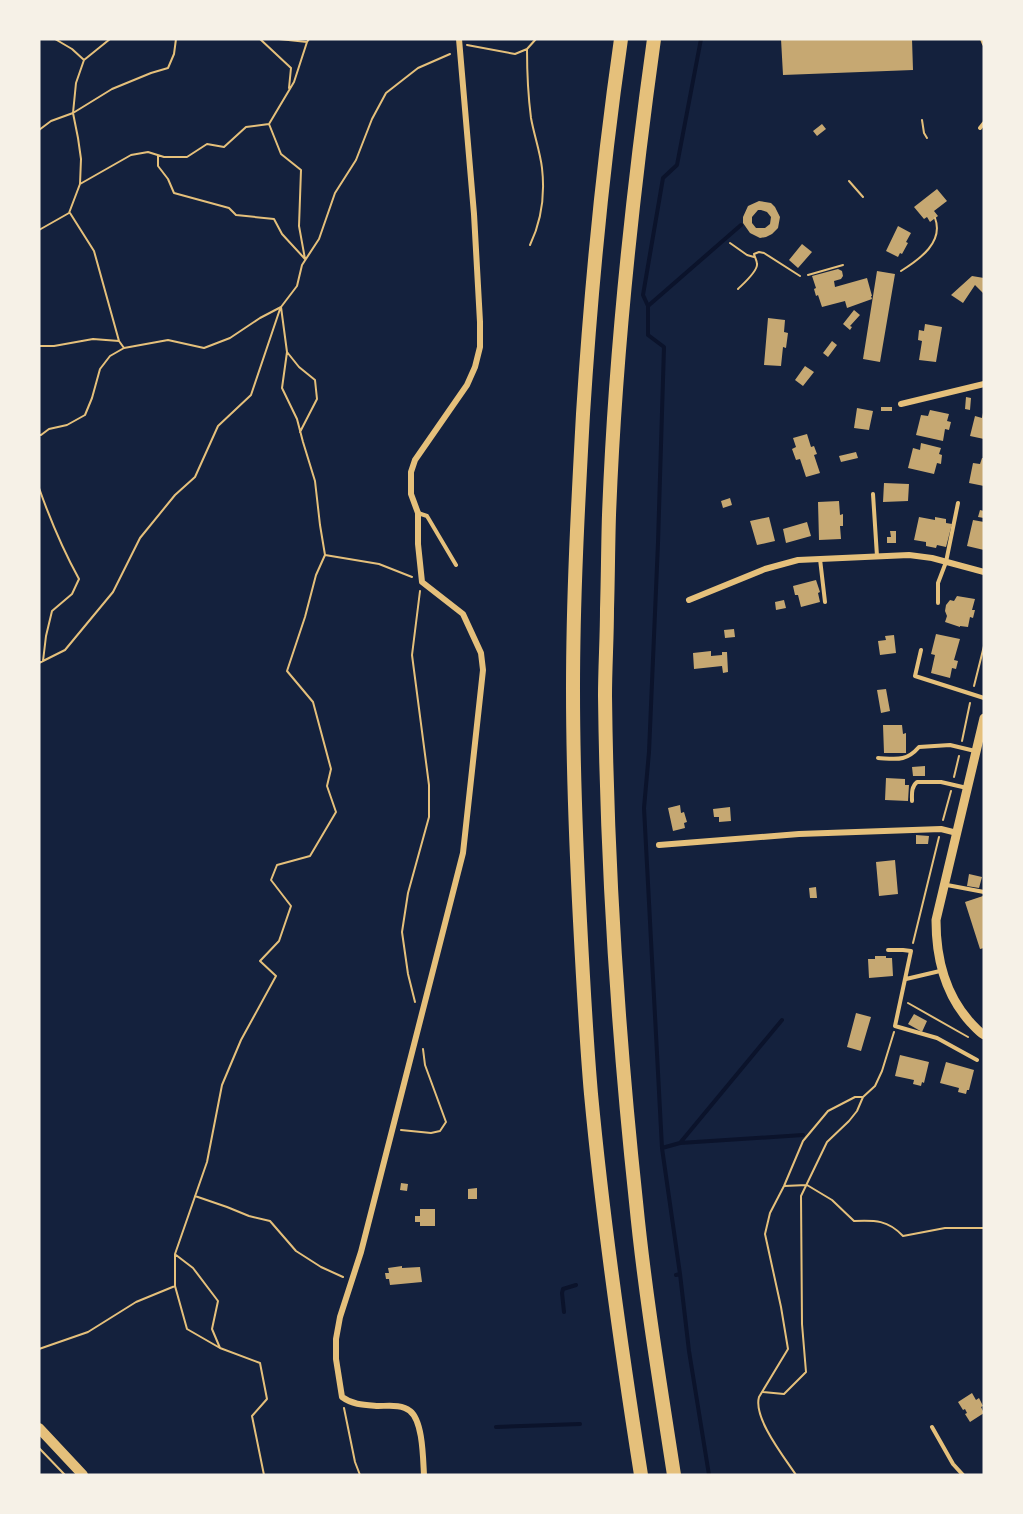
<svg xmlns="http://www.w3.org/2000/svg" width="1023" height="1514" font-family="'IBM Plex Serif',serif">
<rect width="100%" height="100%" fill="#14213d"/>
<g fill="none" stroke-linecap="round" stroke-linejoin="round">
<path stroke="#0b132b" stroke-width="4" d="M648,306L643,295L663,178L677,165L701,39
M680,1143L782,1020
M662,1148L644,808L649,752L658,543L664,347L648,335V306L741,225
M680,1274L689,1351L709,1475
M676,1275L680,1274L662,1148L680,1143L803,1135
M564,1312L562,1293L563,1289L576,1285
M496,1427L580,1424"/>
</g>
<path fill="#c6a872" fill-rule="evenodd" d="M781,39H912L913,70L783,75Z
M822,124L826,129L817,136L813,131Z
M937,189L947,201L934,211L938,216L930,222L927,217L924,219L914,207Z
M759,201L771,203L775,207L780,217L778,228L772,234L766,237L760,238L750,233L743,223V217L748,206ZM758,210H761L767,212L771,217L770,224L765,228H756L752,223V217Z
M898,226L911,233L906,242L908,243L902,254L900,253L898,257L886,251Z
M802,244L812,252L798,268L789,260Z
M838,269L842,271L843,276L841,279L834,281L835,287L867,278L872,296H871L872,299L847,308L845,301L822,307L818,295L816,296L814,289L816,288L812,276Z
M877,271L895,274L880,362L863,359Z
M972,276L984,278V294L975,285L963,303L951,295Z
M854,310L860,315L850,326L852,327L850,330L843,324Z
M768,318L785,320L784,332L788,333L786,348L783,347L781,366L764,365Z
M925,324L942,327L936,362L919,360L922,341L918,340L919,330L924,331Z
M832,341L837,345L828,357L823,353Z
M805,366L814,372L803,386L795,380Z
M966,397L971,398L970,410L965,409Z
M881,407H892V411H881Z
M857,408L873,411L869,430L854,428Z
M930,410L949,414L947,421L951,422L949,430L945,429L943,441L916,435L921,415L928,416Z
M983,413L984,439L970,436L975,416L982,418Z
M807,434L811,447L814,446L817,454L814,455L820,473L806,477L800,459L796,460L792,449L796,447L793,438Z
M921,443L941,448L939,454L942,455L941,464L937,463L934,474L908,468L913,448L920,450Z
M856,452L858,458L841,462L839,456Z
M982,458H984V486L969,483L973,463L980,464Z
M884,483L909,484L908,501L883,502Z
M730,498L732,505L723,508L721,501Z
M839,501L840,515L843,514V526H840L841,539L819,540L818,502Z
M980,510L984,511V518L978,517Z
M769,517L775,541L757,545L750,521Z
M919,517L935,520V517L946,519V523L952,524L946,547L937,545L936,548L926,546V542L914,540Z
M973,520L984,522V550L967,546Z
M807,522L811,536L786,543L783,529Z
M890,531H896V543H887V537H891Z
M816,580L820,592L818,593L820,602L801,607L798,595H795L793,586Z
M957,596L975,599L972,610H975L973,618L970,617L968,627L960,626V627L945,622L947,616L945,611L946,605L950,600L954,601Z
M784,600L786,608L776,610L775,602Z
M734,629L735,637L725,638L724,630Z
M936,634L960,639L954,660L958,661L956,669L952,668L950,678L931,673L935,655L931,654Z
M894,635L896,653L880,655L878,641L886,640L885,636Z
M711,651V656L722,655V652H727L728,672L723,673L722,666L694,669L693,653Z
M886,689L890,711L881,713L877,690Z
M883,725H902L903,734L906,733V753H884Z
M925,766V776H913L912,767Z
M886,778L905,779V785H909L908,801L885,800Z
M680,805L681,813L684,812L687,822L684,823L685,828L673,831L668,808Z
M730,807L731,821L719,822V817H714L713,809Z
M916,835L929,836L928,844H916Z
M895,860L898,894L879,896L876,862Z
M969,874L982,877L979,888L967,886Z
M816,887L817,898H810L809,888Z
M983,896L984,948L980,949L965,902Z
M875,956H886V958H892L893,976L869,978L868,959H875Z
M856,1013L871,1017L861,1051L847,1047Z
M914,1014L927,1021L922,1032L908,1024Z
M900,1055L929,1062L924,1083L922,1082L921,1086L913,1084L914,1080L895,1076Z
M946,1062L974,1070L969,1090H967L966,1094L958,1092L959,1088L940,1083Z
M401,1183L408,1184L407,1191L400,1190Z
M477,1188V1199H468V1189Z
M420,1209H435V1226H420V1222H415V1216H420Z
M402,1266V1268L420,1267L422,1282L390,1285L389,1279H386L385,1273H389L388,1268Z
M972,1393L976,1400L979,1398L983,1406L981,1407L984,1413L970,1422L965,1414L967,1413L965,1409L963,1410L958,1402Z"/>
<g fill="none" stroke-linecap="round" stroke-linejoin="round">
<path stroke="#e5c07b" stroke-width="2" d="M260,39L291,68L289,88
M279,39L307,42L309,39
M467,45L515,54L527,49L536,39
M527,49C527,72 528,95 531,118C534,135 540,151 542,168C545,194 541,222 530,245
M84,60L110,39
M922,120L924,133L927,138
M39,130L51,121L73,113L112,89L151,73L168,68L174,54L176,39
M158,156V166L168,179L174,193L229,208L236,215L274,219L282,234L305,259
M849,181L863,197
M80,184L131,155L148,152L164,157H187L207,144L224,147L246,127L269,124
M70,213L94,251L119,341L124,348
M39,230L69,213L80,184L81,159L78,138L73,113L76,83L84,60L72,49L55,39
M730,243L747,255L754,257
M305,259L299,226L301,170L281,154L269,124L294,82L307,42
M901,271C920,259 944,242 935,218
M808,275L843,265
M738,289C743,284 758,271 757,264C757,261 755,258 754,254L759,252L764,253L800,276
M39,346H54L93,339L119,341
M287,352L299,367L315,380L317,399L300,432
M39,435H41L49,429L67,425L85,415L92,398L100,369L110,356L124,348L168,340L204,348L230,338L260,318L281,307
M39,488C50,519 63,550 79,579L72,594L52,611L46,636L43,661
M325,555L379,564L412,577
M39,663L65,650L113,592L140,538L175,495L195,477L218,426L251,395L280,309
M974,686L984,646
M962,741L970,703
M954,777L959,756
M943,820L951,791
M913,943L939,837
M415,1002L408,974L402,932L408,893L429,817V785L412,655L420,591
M908,1003L968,1037
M39,1129V1135
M401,1130L431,1133L440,1131L446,1122L425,1065L423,1049
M39,1180V1194
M784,1186L807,1185L832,1200L854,1221C875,1220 888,1220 903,1236L945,1228H984
M195,1196L227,1207L249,1216L270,1221L296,1251L321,1267L343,1277
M176,1255L193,1268L218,1301L212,1329L220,1348
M175,1286L187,1329L220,1348L260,1363L267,1399L252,1416L264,1475
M39,1349L88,1332L136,1302L175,1286V1254L207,1162L222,1085L241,1040L276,976L260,961L279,941L291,906L271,880L277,865L310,856L336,812L327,786L331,769L313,702L287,671L305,617L316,575L325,555L320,525L315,481L303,442L297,419L282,388L287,352L281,307L297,286L302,265L319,239L335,193L356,160L372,119L386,93L418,68L450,54
M763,1392L784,1394L806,1372L802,1324L801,1196L827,1142L849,1121L857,1111L863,1097L875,1086L882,1071L894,1032
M344,1408L355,1462L360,1475
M39,1448L65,1475
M796,1475C784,1457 753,1418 759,1397L788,1349L781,1307L765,1234L770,1213L784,1186L803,1141L828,1111L855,1097H863"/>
<path stroke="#e5c07b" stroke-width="4" d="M982,39L984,44
M980,128L984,123
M873,494L877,556
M418,513L427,516L456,565
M820,559L825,602
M938,603V583L946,562L958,503
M921,650L915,676L984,698
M878,758C896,759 906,762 919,747L950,745L975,751
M912,801C912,794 911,787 917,782H941L967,788
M947,885L984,892
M888,950H903L911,951L895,1026L937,1038L977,1060
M906,979L940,971
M932,1427L953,1464L963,1475"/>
<path stroke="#e5c07b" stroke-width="6" d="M901,404L984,384
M689,600L765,569L798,560L909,555L932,558L984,572
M659,845L799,834L941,829L957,833
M424,1475C423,1459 423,1421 410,1411C402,1404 388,1406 378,1406C364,1405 353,1405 342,1397L336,1359V1339L340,1317L361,1252L463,853L483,670L481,653L463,614L422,582L418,544V513L411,494V472L415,460L467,385L475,367L480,347V322L474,214L459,39"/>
<path stroke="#e5c07b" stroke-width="9" d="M984,718L936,920C936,958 944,993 970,1022C975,1027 979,1032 984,1035"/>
<path stroke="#e5c07b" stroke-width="10" d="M39,1428L83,1475"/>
<path stroke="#e5c07b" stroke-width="14" d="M621,39C603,164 591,288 583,414C578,505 573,597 573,689C573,766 576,844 580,921C583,979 586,1037 591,1094C603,1222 621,1348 641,1475
M654,39C632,197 615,356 609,515C608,546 608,578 607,609C607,638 605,667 605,696C607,865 618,1034 636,1202C645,1294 660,1384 674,1475"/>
</g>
<rect width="1023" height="1514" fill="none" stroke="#f6f1e7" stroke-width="81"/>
</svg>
